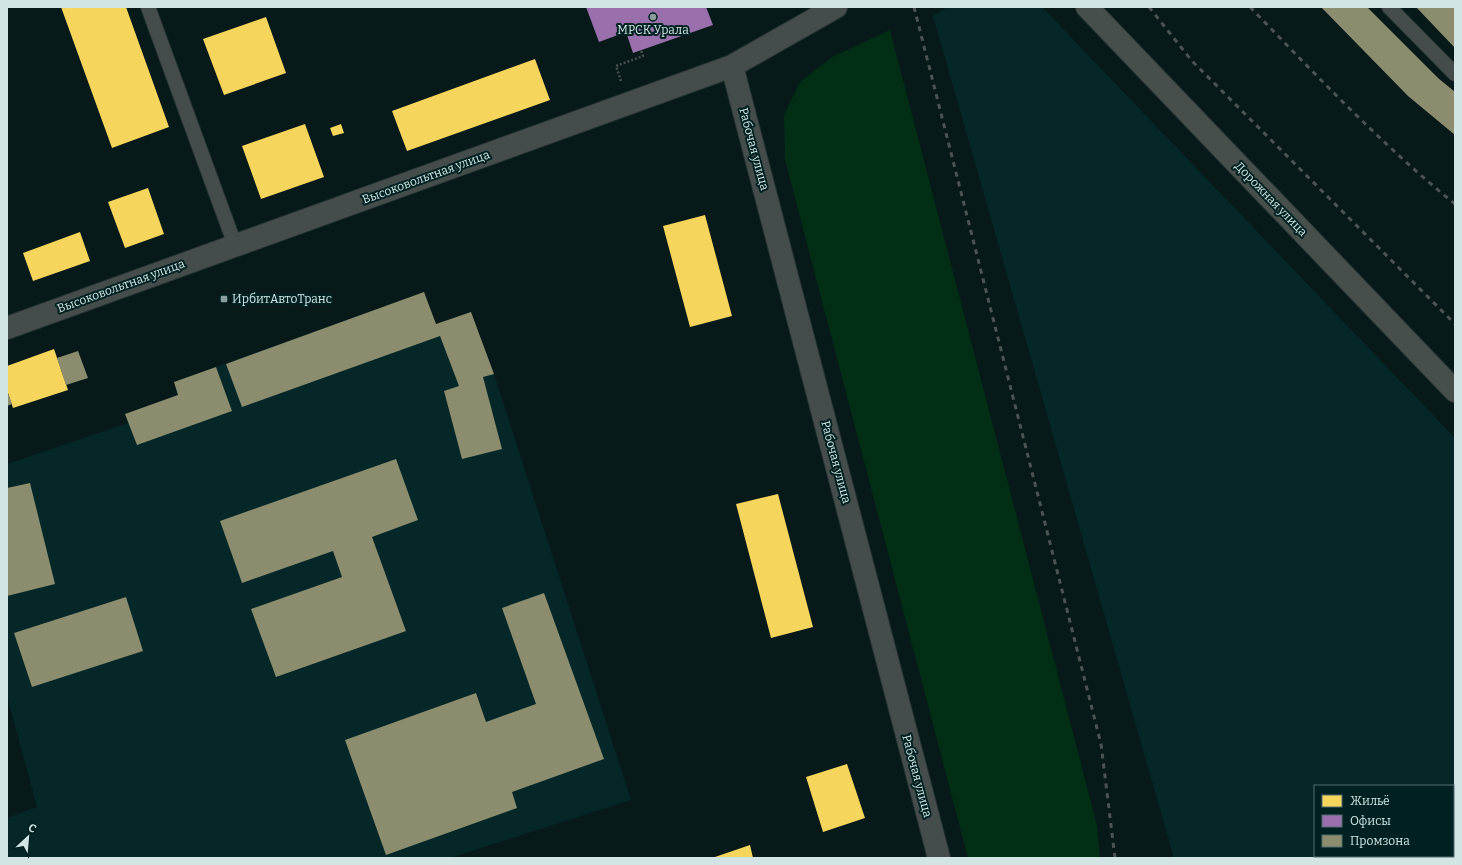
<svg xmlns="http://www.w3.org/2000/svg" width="1462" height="865" font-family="Bitter,serif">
<rect width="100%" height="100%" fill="#081919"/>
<path fill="#052727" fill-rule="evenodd" d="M948,7H1042L1455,438V858H1174L933,16ZM1315,786H1453V856H1315Z
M424,292L436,324L471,312L494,374L631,800L450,858H7V818L37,807L7,696V464L128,423L125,414L178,395L174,382Z"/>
<path fill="#012e15" d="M890,30L1097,825L1100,858H968L785,160L784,115L800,82L832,57Z"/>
<path fill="#f6d55c" d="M61,7H126L169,127L112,148Z
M266,17L286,73L224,95L203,39Z
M535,59L550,100L407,151L392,111Z
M305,124L324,177L261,199L242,146Z
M341,124L344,133L333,136L330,128Z
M148,188L164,234L125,248L108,202Z
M705,215L732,316L690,327L663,226Z
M80,232L90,261L33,281L23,253Z
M54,349L68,390L13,408L7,390V366Z
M778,494L813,627L771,638L736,504Z
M847,764L865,818L823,832L806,777Z
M750,845L753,858H712Z"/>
<path fill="#9970ab" d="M586,7H706L713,25L633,53L626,32L599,42Z"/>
<path fill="#8c8c6e" d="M1321,7H1367L1438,78L1455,92V135L1408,96Z
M1416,7H1455V48Z
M424,292L436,324L471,312L494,374L483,377L502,449L462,459L444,391L459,386L440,336L242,407L226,364Z
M78,351L88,378L66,385L57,358Z
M216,367L232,411L137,445L125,414L178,395L174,382Z
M7,391L12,404L7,406Z
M396,459L418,520L372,537L406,631L276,677L251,609L342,577L333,551L242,583L220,521Z
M30,483L55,584L7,596V488Z
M544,593L604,759L512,792L517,808L386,855L345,740L476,693L486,722L536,704L502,608Z
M126,597L143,651L32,687L14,633Z"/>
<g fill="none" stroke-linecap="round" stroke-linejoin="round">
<defs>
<path id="lane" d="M148,7L235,245
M1389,7L1455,74"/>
<path id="street" d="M732,66L939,858
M7,328L732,66L836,7"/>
<path id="secondary" d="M1087,7L1455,391"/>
</defs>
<use href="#lane" stroke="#263434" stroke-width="16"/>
<use href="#street" stroke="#263434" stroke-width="24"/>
<use href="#secondary" stroke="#263434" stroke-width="24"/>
<path stroke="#474f4e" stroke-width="2.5" stroke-dasharray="2 2" stroke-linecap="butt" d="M621,81L616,66L643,56L641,50"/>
<use href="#lane" stroke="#454d4c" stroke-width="14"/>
<use href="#street" stroke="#454d4c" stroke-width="22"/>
<use href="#secondary" stroke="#474f4d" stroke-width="22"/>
<path stroke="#4a5453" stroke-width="3" stroke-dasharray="5 5" stroke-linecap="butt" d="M914,7L1101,744L1115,858
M1149,7L1192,61L1455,324
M1250,7C1316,75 1381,144 1455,204"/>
</g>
<g fill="#8b9e9d" stroke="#002121" stroke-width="1.5">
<circle cx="653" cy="17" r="4"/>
<rect x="220" y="295" width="8" height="8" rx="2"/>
</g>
<g text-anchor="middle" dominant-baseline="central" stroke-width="4" stroke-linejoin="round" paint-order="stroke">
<g font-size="12" fill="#d2e5e4" stroke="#002121">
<text x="653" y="30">МРСК Урала</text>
<text x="232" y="299" text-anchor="start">ИрбитАвтоТранс</text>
</g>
<g font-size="12" fill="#d2e5e4" stroke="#002121">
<text transform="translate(754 149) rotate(75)">Рабочая улица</text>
<text transform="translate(426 177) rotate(-20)">Высоковольтная улица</text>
<text transform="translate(1271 199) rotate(46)">Дорожная улица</text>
<text transform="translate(121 286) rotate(-20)">Высоковольтная улица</text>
<text transform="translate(836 462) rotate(75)">Рабочая улица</text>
<text transform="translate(917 776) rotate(75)">Рабочая улица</text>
</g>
</g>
<rect width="1462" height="865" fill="none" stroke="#d2e5e4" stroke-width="16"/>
<rect x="1314" y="785" width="140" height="72" fill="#002121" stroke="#546f6f"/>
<rect x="1322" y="795" width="20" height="12" fill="#f6d55c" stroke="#546f6f"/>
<text x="1350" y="805" font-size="12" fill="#d2e5e4">Жильё</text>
<rect x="1322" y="815" width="20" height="12" fill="#9970ab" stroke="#546f6f"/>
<text x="1350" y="825" font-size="12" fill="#d2e5e4">Офисы</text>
<rect x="1322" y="835" width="20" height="12" fill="#8c8c6e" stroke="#546f6f"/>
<text x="1350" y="845" font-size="12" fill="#d2e5e4">Промзона</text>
<g transform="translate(28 837) rotate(26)" stroke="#002121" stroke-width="3" paint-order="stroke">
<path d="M0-3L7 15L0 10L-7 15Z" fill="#d2e5e4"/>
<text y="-6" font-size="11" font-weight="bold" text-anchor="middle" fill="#d2e5e4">С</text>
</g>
</svg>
